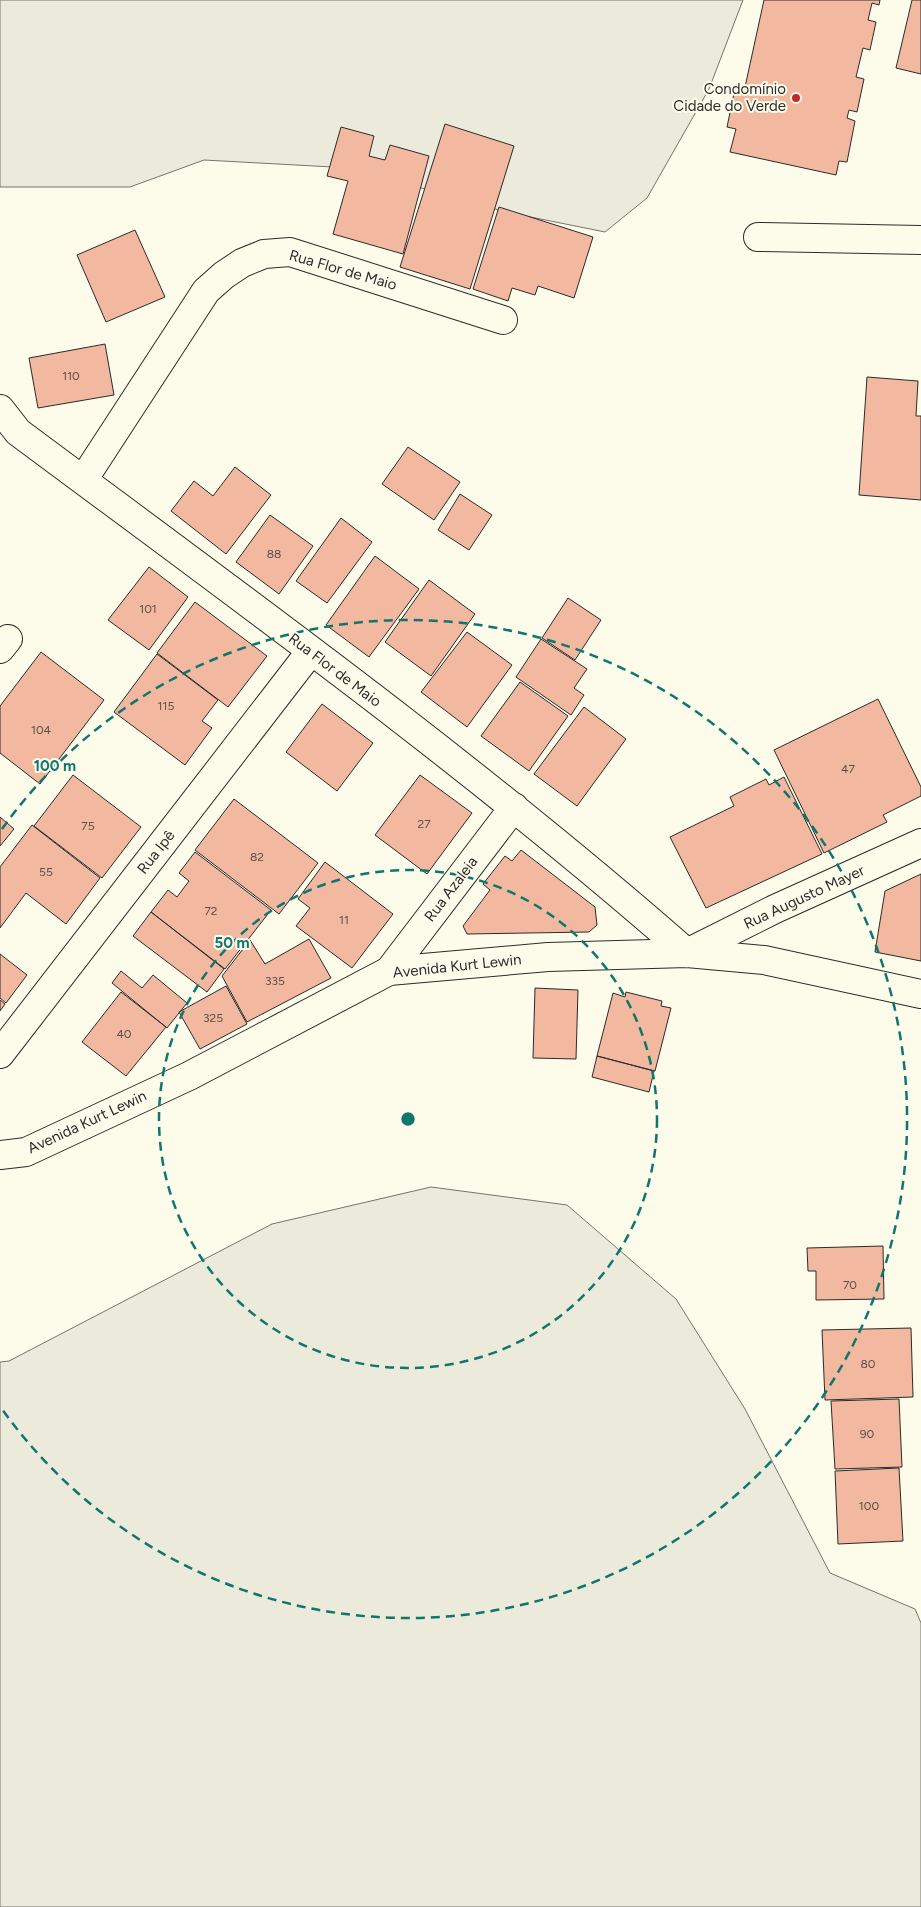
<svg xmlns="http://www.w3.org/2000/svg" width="921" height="1907" font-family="Figtree,sans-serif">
<rect width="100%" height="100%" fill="#fdfbea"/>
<path fill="#ecebdb" stroke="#74746e" d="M0,0H743L709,89L647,198L605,232L506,212L351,168L204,160L130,187H0Z
M431,1187L567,1205L676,1299L745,1409L830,1573L915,1609L921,1623V1907H0V1362L9,1361L272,1224Z"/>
<path fill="#f2b8a0" stroke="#2b2b2b" d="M764,0H880L879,5L872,3L868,20L876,22L870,50L863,48L856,77L864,79L857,112L849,110L847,118L855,121L847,162L839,161L836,175L730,152L736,129L727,127L736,84L745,87Z
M912,0H921V74L896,68Z
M445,124L514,146L470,289L400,267Z
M341,127L374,136L369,156L385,160L390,145L429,156L403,254L333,234L348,181L327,176Z
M499,207L593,237L574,298L538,286L535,295L512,288L508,301L473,289Z
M135,230L165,297L106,322L77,255Z
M105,344L114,395L38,408L29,358Z
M867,377L918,381L916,416H921V500L859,495Z
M408,447L460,482L434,520L382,484Z
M235,467L271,495L226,554L171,511L194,481L213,496Z
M460,494L492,515L469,550L438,530Z
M270,515L313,546L279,594L236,562Z
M341,518L372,542L327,603L296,581Z
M375,556L419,589L369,657L326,625Z
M149,567L188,597L149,650L108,620Z
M429,580L475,614L431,676L385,642Z
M568,598L601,620L575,660L542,638Z
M195,602L267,656L228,707L157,653Z
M467,632L512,665L467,727L421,692Z
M541,639L587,669L574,688L584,695L571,715L516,677Z
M41,652L104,700L40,784L0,753V706Z
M157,654L218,700L202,721L212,728L185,765L114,712Z
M520,682L568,716L529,771L481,736Z
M878,699L921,787V796L883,815L887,822L824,853L774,750Z
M322,704L373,743L337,791L286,752Z
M584,707L626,739L577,806L534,774Z
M73,775L141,827L102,878L34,826Z
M420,775L472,813L427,874L375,835Z
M784,777L822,854L706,908L670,837L734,806L730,797L766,779L769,785Z
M234,799L318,863L279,914L195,850Z
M0,817L14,829L0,846Z
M32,825L100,878L66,924L26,893L0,928V867Z
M521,850L595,907L597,925L589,932L467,934L463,926L490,890L483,884L505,856L512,861Z
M195,852L271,910L225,969L151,912L168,890L177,897L189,881L179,873Z
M325,862L393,914L352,968L296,926L310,908L298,899Z
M921,874V961L875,952L885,891Z
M151,912L224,969L207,992L133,936Z
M309,939L331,978L247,1022L222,976L250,940L265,964Z
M0,954L27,975L6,1003L0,998Z
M121,971L142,988L153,975L187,1003L167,1028L112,983Z
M226,986L247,1024L200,1049L179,1012Z
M535,988L578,990L576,1059L533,1058Z
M121,992L166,1027L126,1076L82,1042Z
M626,992L662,1001L661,1006L671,1008L655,1071L597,1056L613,993L625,997Z
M0,1000L5,1004L0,1011Z
M597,1056L654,1071L649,1092L592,1077Z
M883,1246L884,1299L816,1300V1271H808L807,1248Z
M911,1328L913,1397L825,1400L822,1330Z
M899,1399L902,1467L835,1469L831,1401Z
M899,1468L903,1541L838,1544L835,1471Z"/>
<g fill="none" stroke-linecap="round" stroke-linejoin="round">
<defs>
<path id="street" d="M758,237L921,240
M0,409L18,432C245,601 475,767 687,953L775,909L921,843
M83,480L206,291L224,275L242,263L264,254L290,252L503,320
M0,649L8,639
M389,971L514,807
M0,1054L311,651"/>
<path id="secondary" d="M0,1155L26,1152L189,1076L389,971L548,957L687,953L764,960L921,994"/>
</defs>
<use href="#street" stroke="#2b2b2b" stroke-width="30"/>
<use href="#secondary" stroke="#2b2b2b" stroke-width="30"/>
<use href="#street" stroke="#fdfbea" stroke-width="28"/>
<use href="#secondary" stroke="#fdfbea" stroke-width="28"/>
</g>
<g fill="none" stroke="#0f766e" stroke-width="2.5" stroke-dasharray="9 6">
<circle cx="408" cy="1119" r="249"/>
<path d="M2 829A499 499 0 1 1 2 1409"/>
</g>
<circle fill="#c62828" stroke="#fdfbea" stroke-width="2" cx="796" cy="98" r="5"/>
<g text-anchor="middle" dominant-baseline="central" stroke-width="4" stroke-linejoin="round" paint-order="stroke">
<g font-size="12" fill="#5d4e48">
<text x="71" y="376">110</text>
<text x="274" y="554">88</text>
<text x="148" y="609">101</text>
<text x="166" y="706">115</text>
<text x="41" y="730">104</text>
<text x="848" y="769">47</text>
<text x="424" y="824">27</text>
<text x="88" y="826">75</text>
<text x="257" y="857">82</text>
<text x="46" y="872">55</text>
<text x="211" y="911">72</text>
<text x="344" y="920">11</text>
<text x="275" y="981">335</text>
<text x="213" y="1018">325</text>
<text x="124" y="1034">40</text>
<text x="850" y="1285">70</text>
<text x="868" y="1364">80</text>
<text x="867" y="1434">90</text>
<text x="869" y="1506">100</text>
</g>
<g font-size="15" fill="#2b2b2b" stroke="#fdfbea" text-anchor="end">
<text x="786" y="89">Condomínio<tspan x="786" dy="17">Cidade do Verde</tspan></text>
</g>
<g font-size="15" fill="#2b2b2b" stroke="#fdfbea">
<text transform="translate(343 270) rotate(16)">Rua Flor de Maio</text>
<text transform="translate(335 670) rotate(37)">Rua Flor de Maio</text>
<text transform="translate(156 852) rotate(-52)">Rua Ipê</text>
<text transform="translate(451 889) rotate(-53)">Rua Azaleia</text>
<text transform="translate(804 897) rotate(-25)">Rua Augusto Mayer</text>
<text transform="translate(457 966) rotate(-6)">Avenida Kurt Lewin</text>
<text transform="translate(87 1122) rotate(-25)">Avenida Kurt Lewin</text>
</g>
</g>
<circle cx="408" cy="1119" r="8" fill="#0f766e" stroke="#fdfbea" stroke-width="2.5"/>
<g font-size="15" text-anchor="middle" font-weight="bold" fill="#0f766e" stroke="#fdfbea" stroke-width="4" stroke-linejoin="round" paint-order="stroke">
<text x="55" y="771">100 m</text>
<text x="232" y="948">50 m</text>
</g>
</svg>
